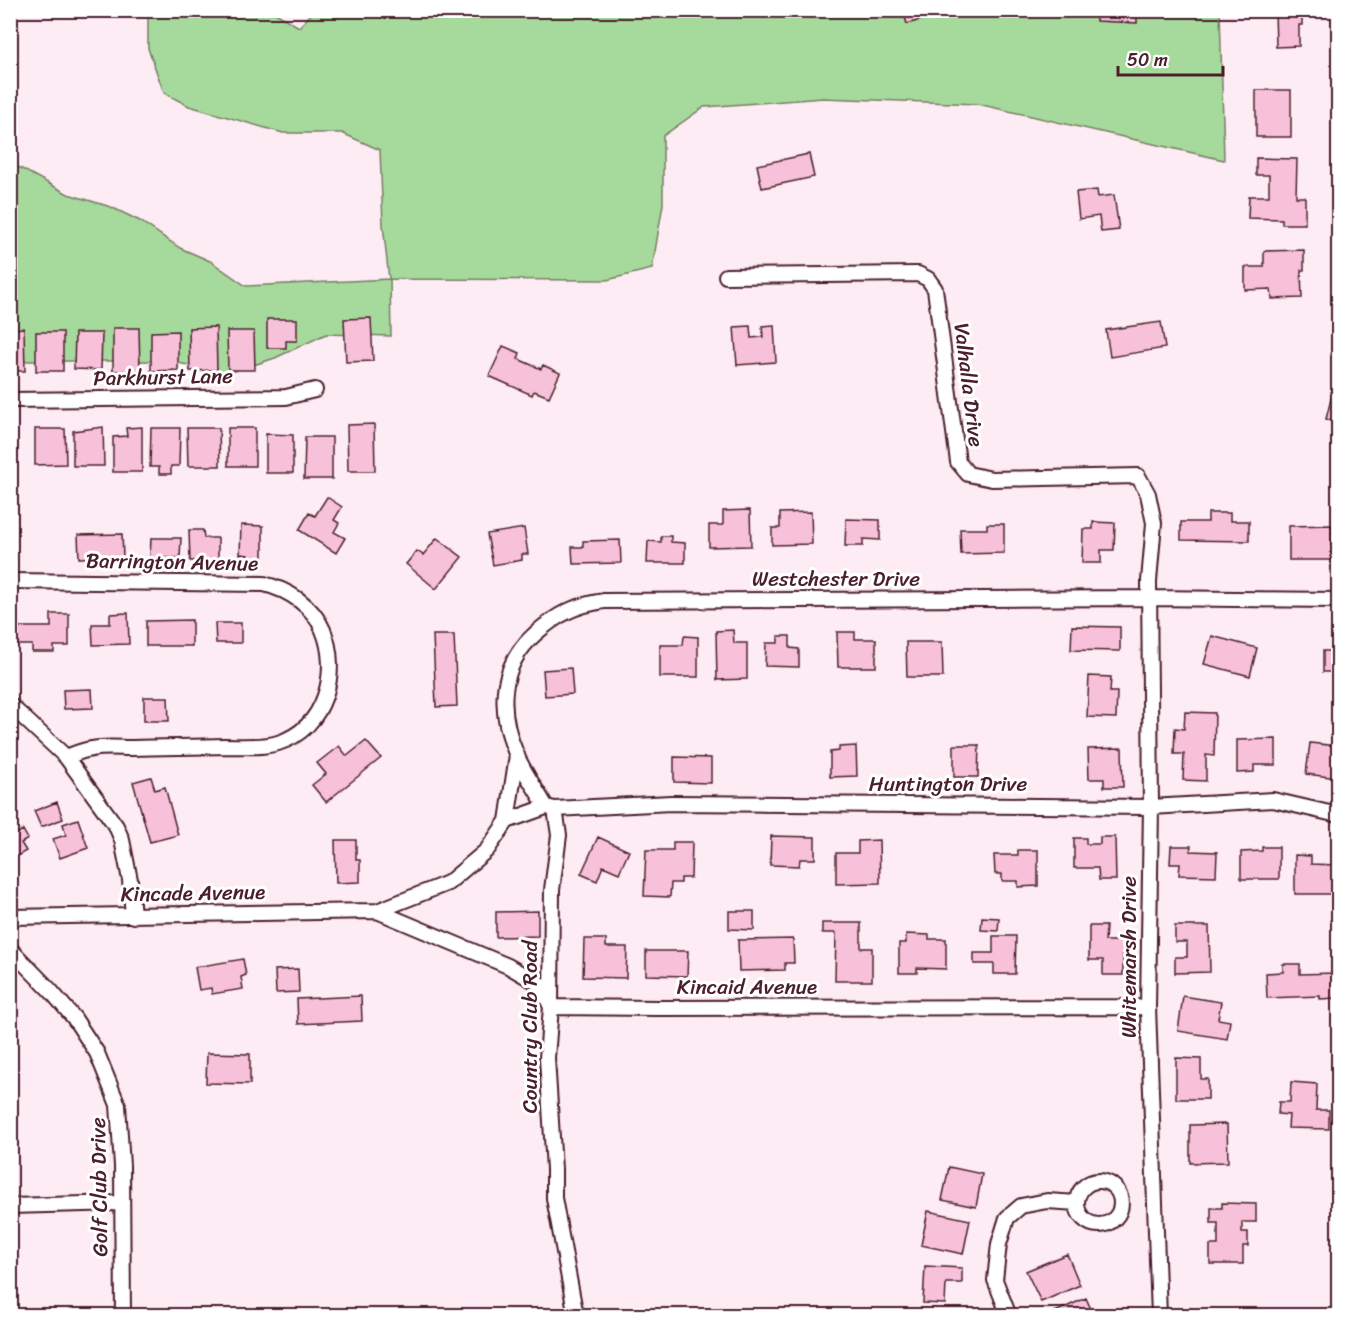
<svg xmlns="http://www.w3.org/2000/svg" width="1349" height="1326" font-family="Sriracha,sans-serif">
<rect width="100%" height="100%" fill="#fdecf4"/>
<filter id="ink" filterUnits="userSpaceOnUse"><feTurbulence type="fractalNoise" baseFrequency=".0167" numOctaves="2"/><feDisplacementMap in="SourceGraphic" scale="12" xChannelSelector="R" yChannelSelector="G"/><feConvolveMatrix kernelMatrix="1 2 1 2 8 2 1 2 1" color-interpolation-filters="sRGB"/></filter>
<g filter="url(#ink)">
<path fill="#a6da9c" stroke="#787c64" stroke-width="1.5" d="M315,10L1220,11L1224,160L978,104L823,98L704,107L663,136V204L652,269L607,280L390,279L391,336L326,334L275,358L229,373L168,361H15V299L10,300V158L18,167L68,194L111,207L140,221L180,248L210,261L246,286L389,279L383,225L380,150L342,133H283L189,106L164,93L148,48V11H272L299,27Z"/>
<path fill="#f7c1da" stroke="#4a1f2b" stroke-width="1.5" d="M903,10H937L938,15L907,24Z
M1096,10H1137V23L1096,21Z
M1275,10H1302V25H1299V46L1276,47Z
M1256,90H1291V137H1256Z
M809,154L814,177L762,188L757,165Z
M1256,158L1297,159L1296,197H1305V224H1282V219L1248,218L1249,196H1269V175H1256Z
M1097,190L1098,197L1114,195L1119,230L1101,232L1099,216L1079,219L1076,192Z
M1304,250V270H1301L1302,298L1272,299L1271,289L1245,290V267H1264V251Z
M371,318L373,361L346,362L344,319Z
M267,319H297V341H286V348H267Z
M1161,322L1165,348L1110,357L1106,330Z
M774,325L776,362L737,365L734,327L750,326L751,338L763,337L762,326Z
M216,327L217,370L190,371L189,328Z
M24,328L25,371H10V329Z
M113,328H139L140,371H113Z
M178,331V370L151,371V332Z
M227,331H254L255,370H228Z
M36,332H63V371H36Z
M75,333H102L101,370L74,369Z
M503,346L520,353L518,359L541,369L543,365L560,373L549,397L534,391L532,395L489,376Z
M1333,391L1338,392V422L1326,419Z
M374,424L375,471H348L347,425Z
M103,427L104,466H73V431Z
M142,427V472H113V437L127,436L126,428Z
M151,428H180L179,466H171V474H159V467H150Z
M187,428H219L220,466H188Z
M228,428H255V466H228Z
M35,429H65L66,464L35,465Z
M266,434L293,435V473H266Z
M305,437H332V479H304Z
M327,497L342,507L334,520L339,523L334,532L345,538L336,553L299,530L309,513L315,516Z
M750,510L751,546L709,547V525H723V511Z
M811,512L812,544L772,545V528H780V513Z
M1208,513H1230V521H1249V541L1181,540V522H1208Z
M846,519L880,520V540L863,539V546H845Z
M1093,522L1115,523L1114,550H1101V563H1082L1083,529H1093Z
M987,524H1004V553L961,554L960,529H987Z
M241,525L263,526V561H248V555L240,554Z
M1332,525V560H1289V526Z
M524,528L528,554H522V560L493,565L487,534Z
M189,530H203L204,538H218V560L190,561Z
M122,534L123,557L79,558L78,535Z
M661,536H671V542L685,543V563H647L648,541L661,542Z
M151,538H181L180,558H150Z
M437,538L462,557L436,589L406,564L417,551L423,555Z
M620,540L621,563L573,564L572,547H583V541Z
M128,613L129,644L93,645L92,624H110V614Z
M51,614H69V646H54V652H32V645H17L16,627H51Z
M192,620V646H146V621Z
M215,623H241V643H216Z
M1072,626L1120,627V651L1071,650Z
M733,630L734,643H747V679L717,680L716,631Z
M837,632H855V639H876V667H838Z
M433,635H454L457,706L436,707Z
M684,636L698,637V677H660V645H683Z
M778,636H790V648L799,649V667L765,666L766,643H778Z
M1212,636L1257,648L1250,676L1204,664Z
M906,642H942L943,677H907Z
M1323,651H1338V685H1336V672H1323Z
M571,668L573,694L545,696L543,670Z
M1089,676L1111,677L1110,692H1117L1116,718L1087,717Z
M92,689L93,708L64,709L63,690Z
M144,697H168L169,721H144Z
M1185,712L1215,713L1214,756L1206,755V781L1183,780L1184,754H1174L1175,728L1184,729Z
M1276,739V765H1254V772L1237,773V740Z
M366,741L381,758L326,802L312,785L326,774L317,763L339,746L347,756Z
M1310,743L1337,746L1335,755L1338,756V778L1306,774Z
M954,745H979L978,777H954Z
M856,746L857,776L830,777V752L839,751V747Z
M1122,748L1123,787H1104V779H1089L1088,749Z
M674,757L711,758V783L674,782Z
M151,777L155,790L165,787L178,835L150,842L133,782Z
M57,802L63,819L41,827L34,811Z
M78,819L88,848L60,858L53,839L66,835L63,824Z
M23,830L28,839L21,843L26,851L10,860V837Z
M771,836L815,837V859H800L799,866L770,865Z
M598,837L629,851L619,873L603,866L597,881L581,874Z
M1100,837H1115L1116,880H1099L1098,868H1074V838H1086V844H1100Z
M335,840H356V860H360V882L336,883Z
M879,840L880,883L836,884V853H858V841Z
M673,842H692L691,878H681V883H671L670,897L644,896L646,850H673Z
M1171,846H1191L1190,851L1217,852L1216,876L1179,875L1180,864H1170Z
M1262,847H1279V879H1241V852L1262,851Z
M1018,850H1038V886L1018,887V881H1002V874H995L994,855H1018Z
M1295,855L1311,856V864L1336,865V894H1295Z
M538,911V936L496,937V912Z
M729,911H754V930L729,929Z
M982,917L999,918L998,931L981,930Z
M822,923H861V948H872V981H835L836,933H822Z
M1089,926H1106L1105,941H1123V975H1103V960H1089Z
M1175,926H1209L1210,972L1175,973V957H1187V942H1175Z
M906,934L929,935V939H946V969L917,968V973H899V943H906Z
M993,936H1016L1015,974H994V964H974V953H993Z
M584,939H606V947H627L626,978L583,977Z
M793,939L794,963H785V970L739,971L738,940Z
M646,951H688L687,976L646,975Z
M243,959L246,975L241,977L243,989L212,994L211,988L199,990L195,967Z
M1283,964H1300V974L1336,973L1337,998L1320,999V996L1267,998L1266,973L1283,972Z
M298,969L299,992L276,993L275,970Z
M361,996L362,1021L298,1024L297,999Z
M1183,996L1221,1002L1218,1019L1230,1021L1227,1039L1178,1031Z
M207,1053L250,1054V1084L206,1083Z
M1176,1058L1201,1059V1079H1208V1099H1176Z
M1291,1082L1317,1084L1316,1110H1329V1129L1288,1128L1289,1115L1278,1114L1279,1102H1290Z
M1227,1124L1228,1162L1190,1163V1125Z
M949,1167L982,1174L976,1207L942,1200Z
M1222,1203L1256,1204V1222H1242V1232H1248V1246H1243V1264H1210V1245H1218V1223H1211V1208H1222Z
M928,1211L970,1220L963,1254L921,1245Z
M1067,1254L1080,1285L1041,1302L1026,1271Z
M925,1266L962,1268V1283H946L945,1304L923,1303Z
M1086,1298L1094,1316H1048V1315Z"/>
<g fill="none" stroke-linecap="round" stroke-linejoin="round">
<defs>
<path id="minor" d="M726,276L918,274L928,279L935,289L958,462L968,474L992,479L1138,476L1148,494L1154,523L1149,581L1151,807L1148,1007L1159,1316
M10,400L286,397L315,390
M10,581L264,584C289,590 313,606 323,630C340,671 326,728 278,743C262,748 241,746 224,746C194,747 163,747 133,748C120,748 105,746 92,749C83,750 74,754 66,757
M10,705L66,757L116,826L122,840L130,880L133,916
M546,807C537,790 524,773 517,756C498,712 498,667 535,634C556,615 575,605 604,601L1149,598L1338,600
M555,809L559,835L552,890L551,1007L547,1058L554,1169V1198L576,1316
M507,821L517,755
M377,911L508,966L541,985L551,1007L659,1008L1148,1007
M10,917L377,911L448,883L487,850L507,821L546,807L555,809L671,803L1151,807L1273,800L1338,815
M10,949L51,991L74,1018L97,1053L118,1105L122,1166L123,1316
M1077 1203a22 22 0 1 1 44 0a22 22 0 1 1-44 0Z
M10,1206L121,1203
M1009,1316L995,1280L999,1244L1007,1218L1021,1206L1047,1201L1077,1203"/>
</defs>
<use href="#minor" stroke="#4a1f2b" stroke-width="18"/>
<use href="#minor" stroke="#fff" stroke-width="14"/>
</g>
</g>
<g text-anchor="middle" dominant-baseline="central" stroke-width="6" stroke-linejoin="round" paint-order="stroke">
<g font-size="21" fill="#4a1f2b" stroke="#fff">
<text transform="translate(163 377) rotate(-1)">Parkhurst Lane</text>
<text transform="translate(969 385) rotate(83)">Valhalla Drive</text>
<text transform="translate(172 562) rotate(1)">Barrington Avenue</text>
<text x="836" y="579">Westchester Drive</text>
<text x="948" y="784">Huntington Drive</text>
<text transform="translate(193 893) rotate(-1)">Kincade Avenue</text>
<text transform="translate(1129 957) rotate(-90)">Whitemarsh Drive</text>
<text x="747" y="987">Kincaid Avenue</text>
<text transform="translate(530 1027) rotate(-90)">Country Club Road</text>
<text transform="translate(99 1187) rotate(-91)">Golf Club Drive</text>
</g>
</g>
<rect width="1349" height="1326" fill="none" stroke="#fff" stroke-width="36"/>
<rect x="18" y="18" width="1313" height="1290" fill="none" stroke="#4a1f2b" stroke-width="2" filter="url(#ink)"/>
<path d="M1118 66v9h105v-9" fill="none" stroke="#4a1f2b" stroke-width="3"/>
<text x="1127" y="66" font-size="18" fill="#4a1f2b" stroke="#ffffff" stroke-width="4.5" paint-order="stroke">50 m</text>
</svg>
